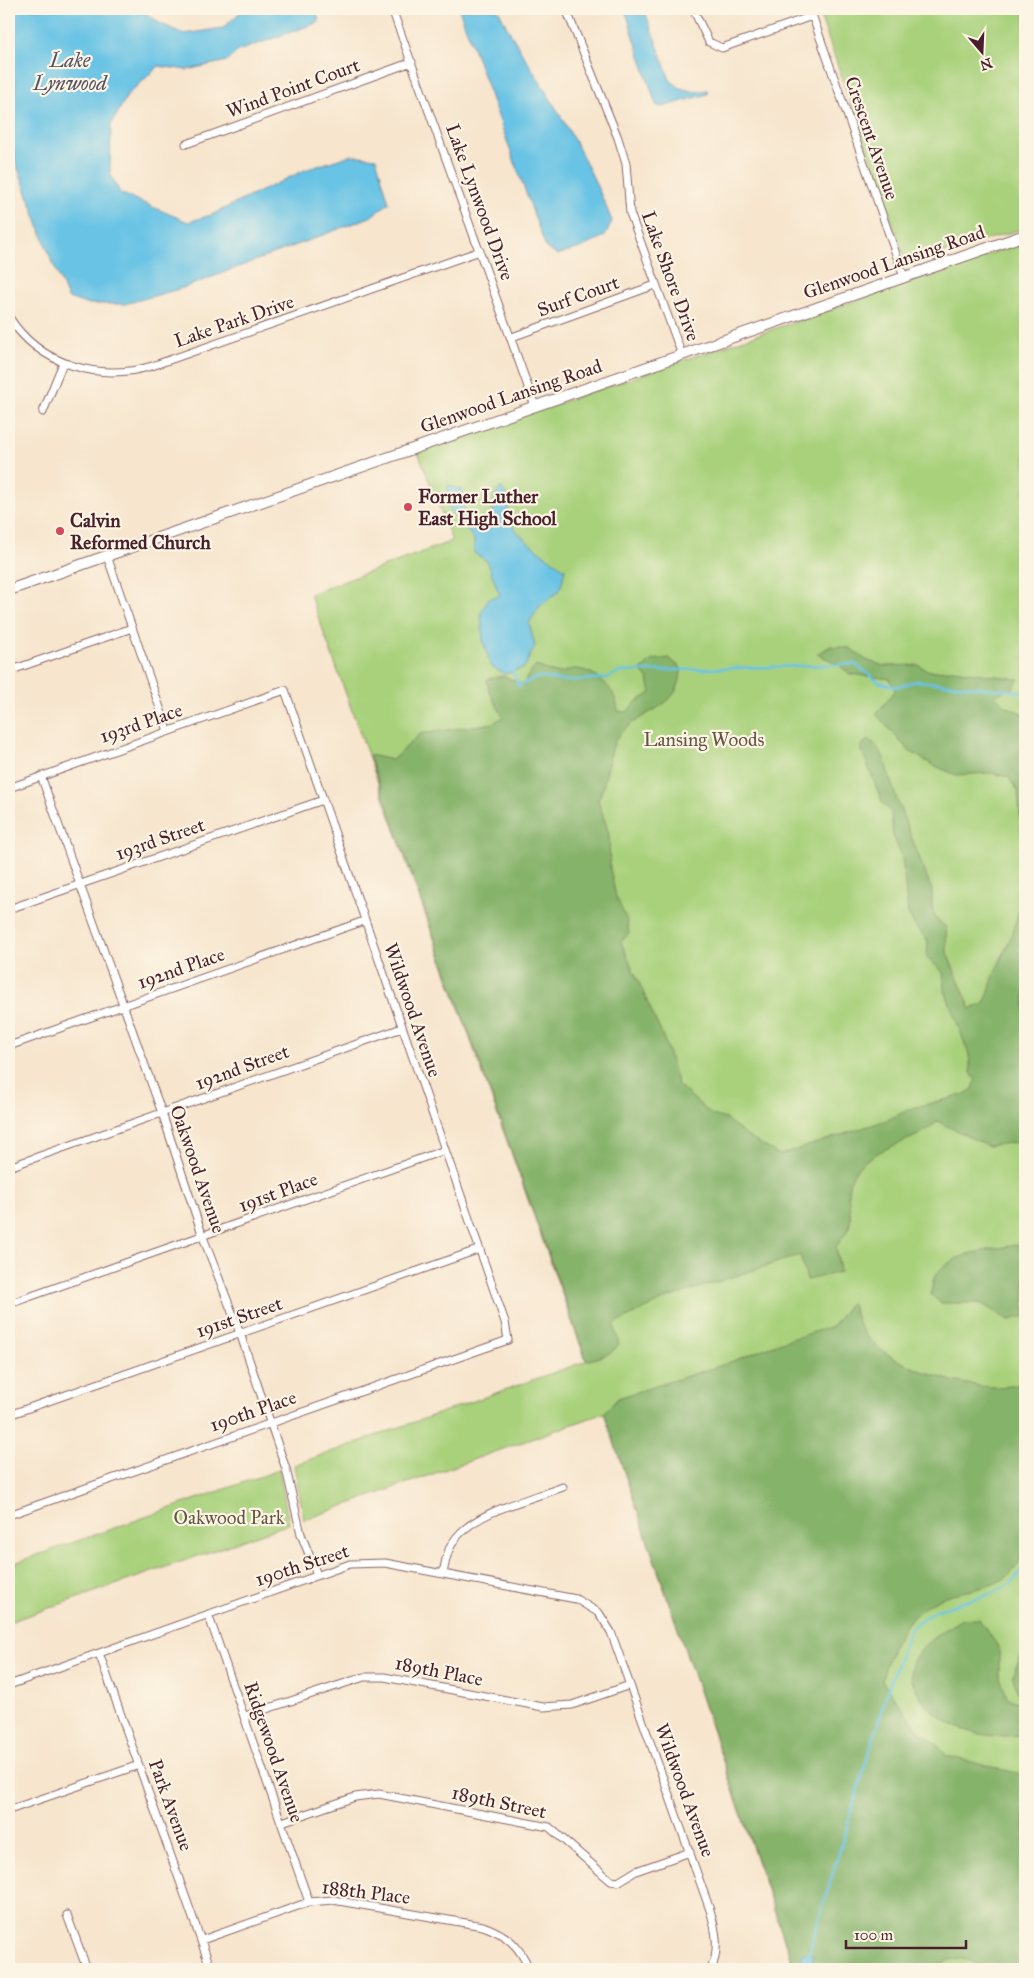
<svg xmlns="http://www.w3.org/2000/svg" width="1034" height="1978" font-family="'IM FELL Great Primer',serif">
<rect width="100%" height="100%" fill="#fcf5e5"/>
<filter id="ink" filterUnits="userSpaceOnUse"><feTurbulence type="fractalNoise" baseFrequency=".02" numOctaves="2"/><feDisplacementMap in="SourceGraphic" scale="10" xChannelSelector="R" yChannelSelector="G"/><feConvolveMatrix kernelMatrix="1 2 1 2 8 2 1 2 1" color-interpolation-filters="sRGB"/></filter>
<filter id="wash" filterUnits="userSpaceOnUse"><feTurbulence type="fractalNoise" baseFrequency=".0096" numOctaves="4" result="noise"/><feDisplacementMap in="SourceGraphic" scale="20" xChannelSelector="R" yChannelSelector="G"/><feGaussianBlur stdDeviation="1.12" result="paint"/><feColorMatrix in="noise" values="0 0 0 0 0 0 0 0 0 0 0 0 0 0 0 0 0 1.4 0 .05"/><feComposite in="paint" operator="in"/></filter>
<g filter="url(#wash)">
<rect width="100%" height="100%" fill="#f7e5cd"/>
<path fill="#a9d17b" stroke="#7a7853" d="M818,9H1025V228L907,264Z
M1025,242V1969H794L604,1413L304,1520L294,1465L586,1361L310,594L452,541L418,452Z
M279,1470L289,1524L9,1622V1565Z"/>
<path fill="#86b36b" stroke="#68694b" d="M831,646L850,648L866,660L884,666L918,665L929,671L953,670L1019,679L1013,688L995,695L1006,706L1025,715V1141L988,1146L937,1121C920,1142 879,1144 858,1168C839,1190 855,1208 849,1227C846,1234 840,1241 836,1247L840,1272L807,1280L800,1255L668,1298L614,1324L619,1344L611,1353L587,1361L369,755L392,760L420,734L493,723L503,717L489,691L487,679L504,676L524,685L527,677L536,666C543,668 552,673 558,673C565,673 571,668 578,669C599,672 617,691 618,711L627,712L636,702L651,693L648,679L640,671L652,660L669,658L681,668C682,709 643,708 619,735C608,747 608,782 598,800L609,834L610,868L616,897L626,918L629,933L621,942L666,1044L678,1085L712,1115L726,1119L748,1137L780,1155L887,1120L912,1108L963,1095L973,1089L976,1080L971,1073L969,1055L944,988L943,972L927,957L928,941L915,926L908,913L902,858L893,835L891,812L883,804L860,746L868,740L874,743L883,756L897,800L932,890V907L936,919L946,927L947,953L971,1009L983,1004L987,997L995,972L1012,935L1021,903L1025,874L1018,791L1008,777L991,773L956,775L933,765L909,751L876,714L895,691L890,679L850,674L838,664L817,654Z
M1025,1243V1316L1009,1320L980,1303H941L931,1295C932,1289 932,1281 935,1276C952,1250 998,1250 1025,1243Z
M851,1302C855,1313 859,1328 867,1337C892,1366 958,1387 996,1387C1005,1387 1014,1385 1023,1384L1025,1387V1545C1022,1552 1021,1560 1017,1566C1004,1587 973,1589 952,1594C910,1606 890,1642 882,1681L920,1732L932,1740L947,1756L1025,1775V1969C1015,1969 1003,1971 993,1969C968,1965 961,1948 934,1969H810L814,1955L803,1953L799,1969L793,1964L604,1413L618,1398L725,1364L779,1343L833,1326Z
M962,1619H979L999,1648V1674L1007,1698L1021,1703L1012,1675L1025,1649V1734C985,1741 940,1730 918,1693C913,1685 909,1675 912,1665C917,1645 946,1629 962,1619Z"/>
<path fill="#67c3e5" stroke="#587188" d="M9,9H140L161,24L184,34L223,28L244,9H316L319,22L238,51L227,61L187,70L159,66L128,94L111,125L110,173L120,193L188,222L211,215L305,170L351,155L376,158L389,203L370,217L186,287L125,304H86L68,298L49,254L9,143Z
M459,9H498C510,35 525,57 540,82C568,126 593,173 612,221L606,235L583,247L557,255L546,248Z
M625,9H644L670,80L680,88L695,92L707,90L708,94L662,107L656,105Z
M448,485L462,490L464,513L476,528L493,520L494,497L501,487C514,505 505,503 510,519C515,537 549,558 565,569L560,590L540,606L529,623L535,646L524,668L505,674L491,666L483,640L481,613L489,598L500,596L487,561L474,553V539L446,505Z
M803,1953L814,1955L810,1969H798Z"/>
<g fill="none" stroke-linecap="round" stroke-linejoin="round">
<path stroke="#67c3e5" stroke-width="2.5" d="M513,671L518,686L538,677L564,681L607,678L619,672L855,664L879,682L895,687L917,681L1025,692
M808,1956L889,1686L910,1629L934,1611L991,1594L1013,1583L1025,1564"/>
</g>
</g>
<g filter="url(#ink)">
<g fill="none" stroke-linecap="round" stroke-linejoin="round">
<defs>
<path id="minor" d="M392,9L535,406
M566,9L618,138L626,164L630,213L682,355
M693,9L709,42L722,48L812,16
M810,9L904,277
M186,144L412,62
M9,317C39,365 100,382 152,366L480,251
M512,337L655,285
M43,412L63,363
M107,556L168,731
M9,671L132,628
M41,776L162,1113L203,1237L240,1333L286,1469L301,1534L317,1575
M9,788L285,690L505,1322L508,1340L9,1515
M9,909L323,800
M9,1046L364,921
M9,1167L402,1028
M9,1304L445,1150
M9,1415L480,1249
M443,1574C445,1564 446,1553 452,1544C470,1512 529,1500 563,1487
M208,1614L309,1902
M99,1653L211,1969
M9,1685L350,1564L385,1563L576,1599L599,1613L611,1632L710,1910C716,1930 720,1950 711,1969
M245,1716L364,1677H384L543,1707L572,1705L630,1685
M9,1810L139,1765
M282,1822L355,1797L379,1794L549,1827L611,1881L618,1882L636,1871L690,1852
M67,1915L87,1969
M202,1940L309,1902L333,1900L483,1926C506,1934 520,1946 529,1969"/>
<path id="secondary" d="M9,590L1025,235"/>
</defs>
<use href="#minor" stroke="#876464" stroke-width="9"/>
<use href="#secondary" stroke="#876464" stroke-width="12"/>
<use href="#minor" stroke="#fff" stroke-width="7"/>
<use href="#secondary" stroke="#fff" stroke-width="10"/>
</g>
</g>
<g fill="#d1495b" stroke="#fcf5e5" stroke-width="2">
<circle cx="408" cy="507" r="5"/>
<circle cx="60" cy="531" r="5"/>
</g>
<g text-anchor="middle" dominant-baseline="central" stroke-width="4.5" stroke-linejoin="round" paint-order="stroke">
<g font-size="19" fill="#4a1f2b" stroke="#fcf5e5">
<text transform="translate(293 88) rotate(-20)">Wind Point Court</text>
<text transform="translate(872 138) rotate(71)">Crescent Avenue</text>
<text transform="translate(480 202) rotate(70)">Lake Lynwood Drive</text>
<text transform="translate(894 262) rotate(-19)">Glenwood Lansing Road</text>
<text transform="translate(671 276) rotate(70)">Lake Shore Drive</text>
<text transform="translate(578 296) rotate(-20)">Surf Court</text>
<text transform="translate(234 321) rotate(-19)">Lake Park Drive</text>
<text transform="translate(511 396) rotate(-19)">Glenwood Lansing Road</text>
<text transform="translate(141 723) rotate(-19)">193rd Place</text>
<text transform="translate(160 839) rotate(-19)">193rd Street</text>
<text transform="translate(181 968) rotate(-19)">192nd Place</text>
<text transform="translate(413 1010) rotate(71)">Wildwood Avenue</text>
<text transform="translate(242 1067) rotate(-20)">192nd Street</text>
<text transform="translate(198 1169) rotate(71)">Oakwood Avenue</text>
<text transform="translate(278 1192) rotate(-20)">191st Place</text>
<text transform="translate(239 1317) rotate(-19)">191st Street</text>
<text transform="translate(253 1411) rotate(-19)">190th Place</text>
<text transform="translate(302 1565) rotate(-18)">190th Street</text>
<text transform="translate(439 1671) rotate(11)">189th Place</text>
<text transform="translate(274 1752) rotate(71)">Ridgewood Avenue</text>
<text transform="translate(685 1790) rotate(70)">Wildwood Avenue</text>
<text transform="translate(499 1802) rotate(12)">189th Street</text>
<text transform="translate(171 1805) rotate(70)">Park Avenue</text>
<text transform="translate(366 1892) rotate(7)">188th Place</text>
</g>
<g font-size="19" font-weight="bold" fill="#4a1f2b" stroke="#fcf5e5" text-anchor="start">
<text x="418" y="496">Former Luther<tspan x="418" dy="22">East High School</tspan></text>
<text x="70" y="520">Calvin<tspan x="70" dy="22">Reformed Church</tspan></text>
</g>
<g font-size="19" fill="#665443" stroke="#fcf5e5">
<text x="704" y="739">Lansing Woods</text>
<text x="229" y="1517">Oakwood Park</text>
</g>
<g font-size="20" font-style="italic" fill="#535063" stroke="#fcf5e5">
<text x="70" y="60">Lake<tspan x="70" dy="23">Lynwood</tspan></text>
</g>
</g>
<rect width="1034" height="1978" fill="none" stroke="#fcf5e5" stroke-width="30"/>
<g transform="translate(982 52) rotate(161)" stroke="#fcf5e5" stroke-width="4" paint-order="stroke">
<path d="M0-4L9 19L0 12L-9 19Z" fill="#4a1f2b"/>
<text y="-8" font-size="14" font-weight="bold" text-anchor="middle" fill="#4a1f2b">N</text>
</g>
<path d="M846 1940v8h120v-8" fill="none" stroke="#4a1f2b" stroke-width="2.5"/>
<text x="854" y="1940" font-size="15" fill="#4a1f2b" stroke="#fcf5e5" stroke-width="4" paint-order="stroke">100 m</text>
</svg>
